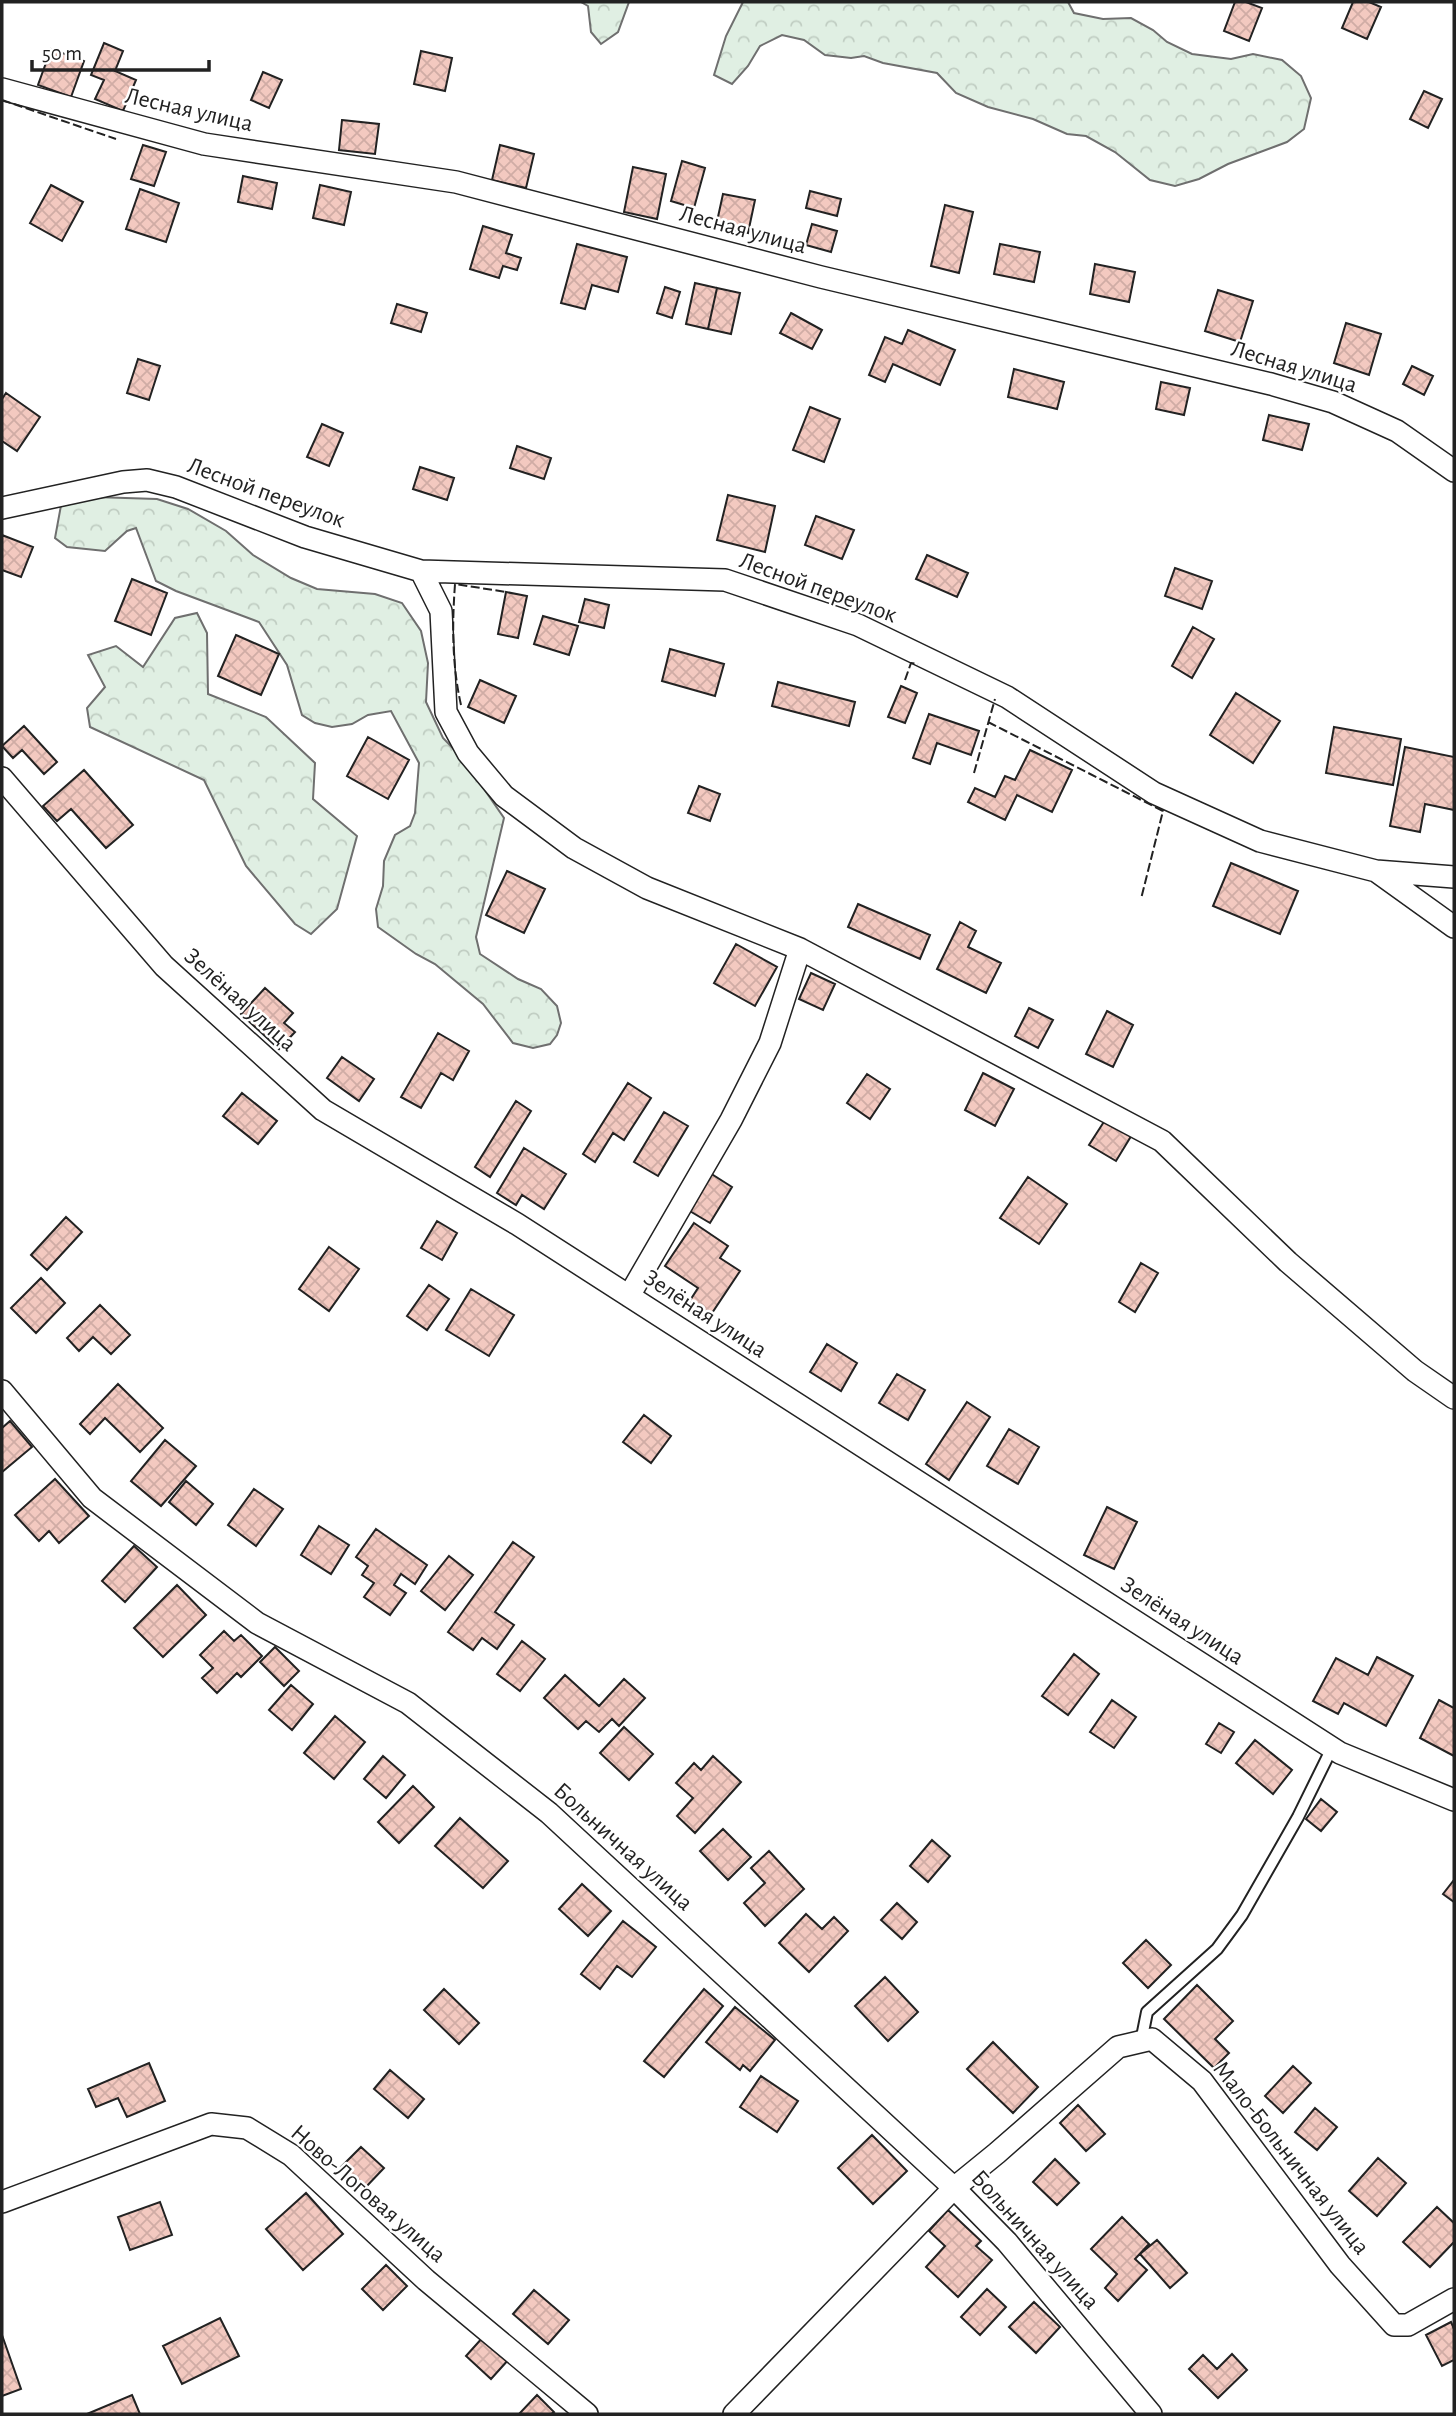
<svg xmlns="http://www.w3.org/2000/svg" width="1456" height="2416" font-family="'Alegreya Sans',sans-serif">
<defs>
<pattern id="forest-crowns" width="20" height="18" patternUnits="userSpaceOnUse" patternTransform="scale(1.75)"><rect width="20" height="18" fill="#e0efe3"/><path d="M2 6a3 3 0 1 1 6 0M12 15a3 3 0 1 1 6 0" fill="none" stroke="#c0cdc2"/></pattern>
<pattern id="building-cross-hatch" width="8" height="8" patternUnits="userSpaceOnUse" patternTransform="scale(1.75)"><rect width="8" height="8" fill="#f3c9c0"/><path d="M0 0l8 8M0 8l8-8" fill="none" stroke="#d0aca5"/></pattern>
</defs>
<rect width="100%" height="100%" fill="#fff"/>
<path fill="url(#forest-crowns)" stroke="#6f6f6f" stroke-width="2" d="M581,2H629L618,32L601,44L591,32L588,6Z
M743,2H1068L1074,13L1103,19L1131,18L1153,30L1167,42L1192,54L1231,59L1253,54L1282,60L1301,76L1311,98L1304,129L1287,142L1228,164L1199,179L1175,186L1150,180L1115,152L1086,136L1067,134L1033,119L988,107L956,93L937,73L883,63L864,56L851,58L825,55L804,40L782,35L760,46L748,66L732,84L714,75L726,36Z
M94,497L157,499L188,509L226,531L253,555L291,578L317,589L375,594L402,603L421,631L428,663L426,702L443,738L464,760L504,818L476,937L480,954L518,979L541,989L557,1006L561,1023L557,1035L550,1044L533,1048L513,1043L483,1004L435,964L416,954L378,927L376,909L383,886L384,861L395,835L410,826L415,813L419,763L391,711L368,715L352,724L332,727L315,723L302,715L287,665L259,622L176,591L156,581L136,528L127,531L105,551L67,547L55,538L62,500Z
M197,613L207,633L208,694L266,717L315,763L313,799L357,836L337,909L311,934L295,924L246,866L204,780L90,727L87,708L105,687L88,655L116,646L143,667L175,618Z"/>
<path fill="url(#building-cross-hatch)" stroke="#222" stroke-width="2" d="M1235,2H1246L1262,8L1249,41L1224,31Z
M1353,2H1369L1381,7L1367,39L1342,28Z
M104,43L123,51L115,71L136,80L123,111L95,99L104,80L91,75Z
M51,49L84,61L71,97L38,85Z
M421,51L452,58L445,91L414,84Z
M263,72L282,80L269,108L251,100Z
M1424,91L1442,99L1428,128L1410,119Z
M342,120L379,124L375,154L339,150Z
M143,145L166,152L154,186L131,179Z
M500,145L534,154L526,188L492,180Z
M682,161L705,168L694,208L671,201Z
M633,167L666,174L657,219L624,212Z
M243,176L277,183L272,209L238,202Z
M51,185L83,202L62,241L30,223Z
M320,185L351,192L344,225L313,218Z
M140,189L179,203L166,242L126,229Z
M810,191L841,199L837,216L806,208Z
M723,194L755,200L748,233L716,226Z
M945,205L973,212L959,273L931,266Z
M812,224L837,231L831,252L806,245Z
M483,226L512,235L506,253L521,258L517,270L503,266L499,278L470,269Z
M577,244L627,257L618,292L592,285L585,309L561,303Z
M1000,244L1040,252L1034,282L994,274Z
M1095,264L1135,272L1129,302L1090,294Z
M695,283L717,288L708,329L686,324Z
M665,287L680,292L672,318L657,313Z
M717,288L740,293L731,334L708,329Z
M1218,290L1253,301L1240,342L1205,331Z
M397,304L427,313L421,332L391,323Z
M791,313L822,330L812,349L780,333Z
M1346,323L1381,334L1369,375L1334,363Z
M908,330L955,350L940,385L893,364L885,382L869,375L885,337L902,344Z
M138,359L160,366L149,400L127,393Z
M1412,366L1433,376L1424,395L1403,384Z
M1014,369L1064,382L1057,409L1008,397Z
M1161,382L1190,388L1184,415L1156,409Z
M6,393L40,417L17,451L2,441V399Z
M810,407L840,419L824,462L793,450Z
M1269,415L1309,424L1302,450L1263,440Z
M322,424L343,433L329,466L307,457Z
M517,446L551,458L544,479L510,468Z
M420,467L454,478L447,500L413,489Z
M728,495L775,506L765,552L717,540Z
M816,516L854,530L842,559L805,545Z
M2,535L33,547L21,577L2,570Z
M927,555L968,573L957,597L916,579Z
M1175,568L1212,581L1202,609L1165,596Z
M132,579L167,593L151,635L115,621Z
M506,592L527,596L518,638L498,634Z
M585,599L609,605L604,628L579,622Z
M543,616L578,626L569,655L534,644Z
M1193,627L1214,639L1192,678L1172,666Z
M236,635L279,654L261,695L218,676Z
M670,649L724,664L715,696L662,681Z
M480,680L516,696L504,723L468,707Z
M778,682L855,702L849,726L772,706Z
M901,686L917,693L905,723L888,717Z
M1236,693L1280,721L1253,763L1210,735Z
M929,714L979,731L971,755L937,743L930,764L913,758Z
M24,726L57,762L44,774L22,750L13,758L2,746Z
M1334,727L1401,739L1393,785L1326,773Z
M368,737L409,760L388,799L347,776Z
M1405,747L1454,757V810L1425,804L1420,832L1390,826Z
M1030,750L1072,770L1052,812L1017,795L1005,820L968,802L975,788L995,797L1005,776L1015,780Z
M84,770L133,825L106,848L71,809L57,821L43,806Z
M699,786L720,794L710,821L688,813Z
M1231,863L1298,891L1280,934L1213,906Z
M507,871L545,889L524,933L486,915Z
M858,904L930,935L920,959L848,927Z
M960,922L976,931L968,947L1001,963L986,993L937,969Z
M736,944L777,967L755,1006L714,983Z
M811,973L835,984L823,1010L799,999Z
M265,988L293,1013L284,1023L295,1032L279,1049L241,1014Z
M1029,1008L1053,1020L1038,1048L1015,1036Z
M1107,1011L1133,1025L1113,1067L1086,1054Z
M438,1033L469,1051L453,1080L441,1073L421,1108L401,1097Z
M342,1057L374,1079L359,1101L327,1078Z
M983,1073L1014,1089L995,1126L965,1110Z
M867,1074L890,1089L870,1119L847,1103Z
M628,1083L651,1098L624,1140L613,1133L595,1162L583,1154Z
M242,1093L277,1121L258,1144L223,1116Z
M516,1101L531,1111L490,1177L475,1167Z
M664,1112L688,1126L658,1176L634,1162Z
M1107,1117L1133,1133L1116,1161L1089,1145Z
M524,1148L566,1174L544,1209L522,1195L516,1205L497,1193Z
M710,1173L732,1187L710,1223L688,1210Z
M1028,1177L1067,1204L1039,1244L1000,1218Z
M66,1217L82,1232L47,1270L31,1255Z
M437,1221L457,1233L442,1260L421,1248Z
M694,1223L728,1246L720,1258L740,1271L710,1316L689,1302L698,1288L665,1266Z
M329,1247L359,1269L329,1311L299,1289Z
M1141,1263L1158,1273L1135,1312L1119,1302Z
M41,1278L65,1303L36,1333L11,1308Z
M429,1285L449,1299L427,1330L407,1316Z
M471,1289L514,1315L489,1356L446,1330Z
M100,1305L130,1335L111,1354L93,1337L79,1351L67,1338Z
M827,1344L857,1363L841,1391L810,1372Z
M897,1374L925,1390L908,1420L879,1403Z
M118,1384L163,1428L140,1452L105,1418L90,1434L80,1424Z
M967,1402L990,1417L949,1480L926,1464Z
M644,1415L671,1436L651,1463L623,1442Z
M10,1421L32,1447L2,1472V1428Z
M1009,1429L1039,1447L1018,1484L987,1466Z
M165,1440L196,1466L161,1506L131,1481Z
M55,1479L89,1516L59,1543L49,1531L39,1541L15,1515Z
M186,1481L213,1504L196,1525L169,1502Z
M254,1489L283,1509L256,1546L228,1525Z
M1107,1507L1137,1522L1114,1569L1084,1555Z
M319,1526L349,1545L331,1574L301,1555Z
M376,1529L427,1565L415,1584L401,1574L394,1585L406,1593L390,1615L364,1597L374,1583L362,1575L368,1566L356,1557Z
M513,1542L534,1557L495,1612L514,1625L497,1649L482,1638L473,1650L448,1632Z
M134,1546L157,1567L125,1602L102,1581Z
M449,1556L473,1575L445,1610L421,1591Z
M177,1585L206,1615L163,1657L134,1628Z
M224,1631L234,1641L241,1635L262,1656L241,1677L237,1673L217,1693L202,1678L213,1668L200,1655Z
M522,1641L545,1659L520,1691L497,1674Z
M275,1647L299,1671L284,1686L260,1662Z
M1074,1654L1099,1674L1068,1715L1042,1696Z
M1377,1657L1413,1676L1386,1726L1344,1703L1338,1714L1313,1701L1336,1658L1368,1675Z
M565,1675L599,1706L624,1679L645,1698L619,1726L612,1719L599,1732L586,1721L578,1729L544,1698Z
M291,1685L313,1704L292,1730L269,1710Z
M1112,1700L1136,1717L1114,1748L1090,1732Z
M1439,1700L1454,1708V1756L1420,1738Z
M335,1716L365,1742L334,1779L304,1753Z
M1219,1723L1234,1732L1221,1753L1206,1744Z
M624,1727L653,1754L629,1780L600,1753Z
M1255,1740L1292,1770L1273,1794L1236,1763Z
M383,1756L405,1775L386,1798L364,1779Z
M713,1756L741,1782L695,1833L677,1816L693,1798L676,1783L694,1763L701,1770Z
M413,1786L434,1807L399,1843L378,1822Z
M1321,1799L1337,1812L1321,1831L1306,1819Z
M460,1818L508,1861L483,1888L435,1846Z
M723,1829L751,1857L728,1880L700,1851Z
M932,1840L950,1856L928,1882L910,1866Z
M769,1851L804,1889L765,1926L744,1903L765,1883L751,1868Z
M1454,1880V1902L1443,1894Z
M582,1884L611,1911L588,1936L559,1909Z
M897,1903L917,1922L902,1939L881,1920Z
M806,1914L822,1929L834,1917L848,1931L809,1972L779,1943Z
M623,1921L656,1947L632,1977L617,1966L600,1989L581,1974Z
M1146,1940L1171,1965L1148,1988L1123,1963Z
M885,1977L918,2012L888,2041L855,2006Z
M1197,1985L1233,2021L1215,2039L1229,2053L1214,2068L1164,2019Z
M444,1989L479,2023L459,2044L424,2010Z
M704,1989L723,2006L664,2077L644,2061Z
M735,2007L775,2040L750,2071L743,2065L740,2070L706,2042Z
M993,2042L1038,2087L1013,2113L967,2069Z
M149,2063L165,2101L127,2117L118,2098L96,2107L88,2089Z
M1293,2066L1311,2083L1283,2113L1265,2096Z
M390,2070L424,2099L408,2118L374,2089Z
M761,2076L798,2101L777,2132L740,2107Z
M1078,2105L1105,2134L1086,2151L1060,2123Z
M1315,2108L1337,2127L1317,2150L1295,2132Z
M872,2135L907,2171L873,2204L838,2168Z
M361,2147L384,2168L364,2189L341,2167Z
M1378,2158L1406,2183L1377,2216L1349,2191Z
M1055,2159L1079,2183L1057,2205L1033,2182Z
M306,2193L343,2234L303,2270L266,2229Z
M160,2202L172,2235L130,2250L118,2217Z
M1437,2207L1454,2223V2242L1430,2267L1403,2242Z
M948,2210L981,2241L976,2246L992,2260L958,2297L926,2267L945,2246L929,2231Z
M1122,2217L1149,2244L1135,2259L1147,2270L1118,2301L1105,2288L1117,2274L1091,2249Z
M1157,2240L1187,2273L1170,2288L1140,2254Z
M386,2265L407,2286L383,2310L362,2289Z
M987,2289L1006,2307L980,2335L961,2317Z
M534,2290L569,2320L548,2344L513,2314Z
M1034,2302L1060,2327L1036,2353L1009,2327Z
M220,2318L239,2356L182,2384L163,2346Z
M1451,2322L1454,2329V2360L1442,2366L1426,2335Z
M2,2335L21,2389L2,2396Z
M484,2336L509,2359L491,2379L466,2356Z
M1232,2354L1247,2370L1218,2398L1189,2369L1203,2355L1217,2369Z
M132,2395L140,2414H87Z
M537,2395L554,2412L551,2414H519Z"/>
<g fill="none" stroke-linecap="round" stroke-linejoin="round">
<defs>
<path id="service" d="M1141,2042L1147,2012L1217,1949L1242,1915L1298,1817L1332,1748"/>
<path id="minor" d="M2,89L204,144L456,182L821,277L1271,384L1333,402L1397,431L1454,471
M2,508L123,482L147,480L176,487L305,537L421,571L725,580L858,625L1007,697L1154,793L1260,841L1376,871L1454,877
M421,571L441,611L446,712L468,753L504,796L574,848L647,888L800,949L1162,1141L1288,1262L1415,1371L1454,1398
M2,778L164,966L323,1110L517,1224L1340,1753L1454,1800
M1376,871L1454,927
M629,1296L731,1120L770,1043L800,949
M2,1391L92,1498L257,1623L408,1703L549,1813L954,2188L1007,2242L1151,2414
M2,2202L211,2124L247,2128L291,2155L426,2280L587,2414
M734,2414L954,2188L997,2153L1118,2047L1152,2039L1202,2081L1340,2265L1394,2325H1408L1454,2299"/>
</defs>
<use href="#service" stroke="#222" stroke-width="14"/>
<use href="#minor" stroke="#222" stroke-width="24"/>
<use href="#service" stroke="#fff" stroke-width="10"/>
<use href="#minor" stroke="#fff" stroke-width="21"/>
<path stroke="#222" stroke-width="2" stroke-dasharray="9 3.5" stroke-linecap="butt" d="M2,100L116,139
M905,680L911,663L918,664
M461,705C452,665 452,625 455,584L506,592
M988,722L1163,811L1141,899
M974,773L995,699"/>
</g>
<g text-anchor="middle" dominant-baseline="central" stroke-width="5" stroke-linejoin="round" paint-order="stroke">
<g font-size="24" fill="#222" stroke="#fff">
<text transform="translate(189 110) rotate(13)">Лесная улица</text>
<text transform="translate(743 230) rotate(15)">Лесная улица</text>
<text transform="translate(1294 367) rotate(17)">Лесная улица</text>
<text transform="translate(266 493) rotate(20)">Лесной переулок</text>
<text transform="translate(818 588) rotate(20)">Лесной переулок</text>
<text transform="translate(240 1000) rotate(42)">Зелёная улица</text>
<text transform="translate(705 1314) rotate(33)">Зелёная улица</text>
<text transform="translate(1182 1621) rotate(33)">Зелёная улица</text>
<text transform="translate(623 1847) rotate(42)">Больничная улица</text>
<text transform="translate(1291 2158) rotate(52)">Мало-Больничная улица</text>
<text transform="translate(368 2194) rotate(41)">Ново-Логовая улица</text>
<text transform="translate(1035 2240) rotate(48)">Больничная улица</text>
</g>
</g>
<rect width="1456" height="2416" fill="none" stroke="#222222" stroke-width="7"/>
<path d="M32 60v10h177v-10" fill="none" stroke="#222222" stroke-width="3.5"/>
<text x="42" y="60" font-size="21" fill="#222222" stroke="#ffffff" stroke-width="5" paint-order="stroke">50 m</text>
</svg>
